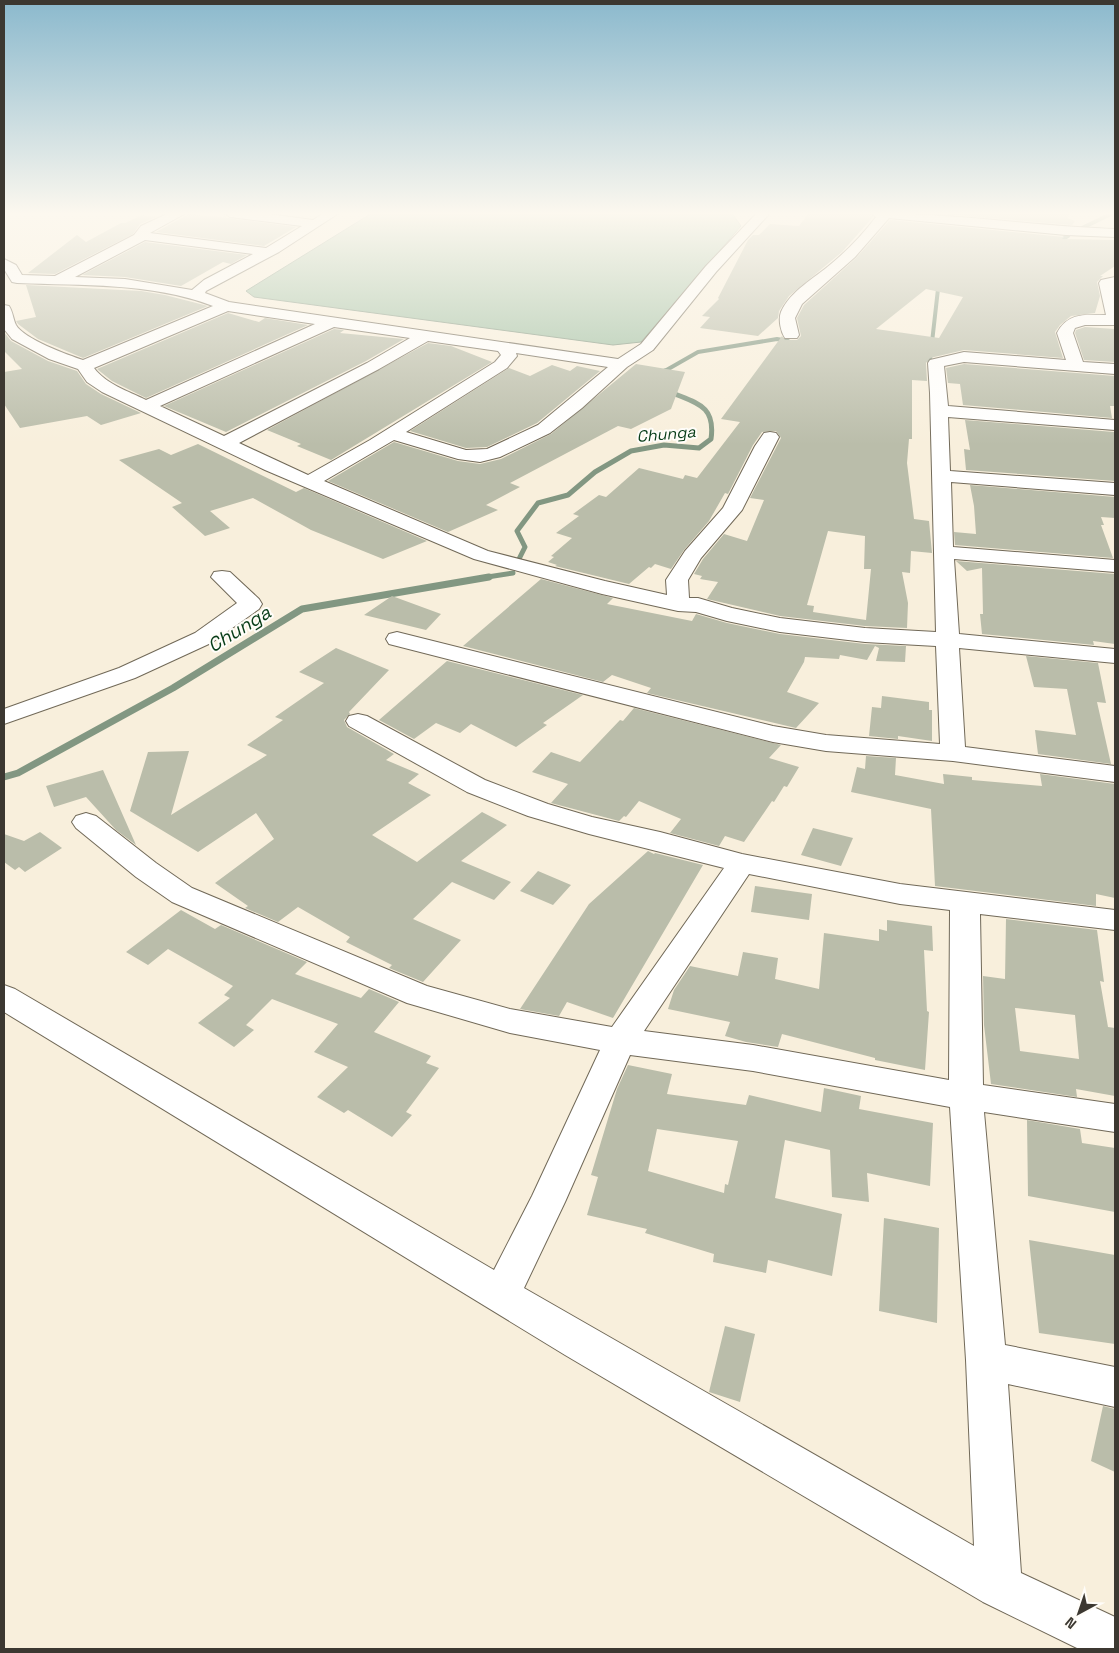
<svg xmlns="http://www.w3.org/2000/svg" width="1119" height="1653" font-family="'Space Grotesk',sans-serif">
<rect width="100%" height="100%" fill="#f8efdc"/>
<path fill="#a0c0a4" stroke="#829782" d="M372,213H732L741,226L641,342L613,345L254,297L246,291Z"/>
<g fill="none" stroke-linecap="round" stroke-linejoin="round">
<path stroke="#829782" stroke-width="4" d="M1080,229L1113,213
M1054,244L1068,236
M918,358L930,360L938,289L943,287
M663,372L698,352L777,339L788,341"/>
<path stroke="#829782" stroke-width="5" d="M660,374L665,371
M517,563L525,547L517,531L538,503L568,495L595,472L631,451L664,445L699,448L711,439C716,404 695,403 668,391
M481,578L513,573"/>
<path stroke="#829782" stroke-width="7" d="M4,777L18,773L173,688L302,609L489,577"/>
</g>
<path fill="#babdaa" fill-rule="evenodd" d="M809,213H868L873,217L842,252L789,296L779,311L778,318L758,336L700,328L710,317L702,316L719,299L718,298L748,240L753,235H759L770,224L799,226Z
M932,213H1070L1068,218L1075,221L1072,225Z
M189,214L228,218L296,227L264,246L156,232Z
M142,215L156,217L140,224L133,234L55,274L28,273L77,235L86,242L121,223H125Z
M890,220L1064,237L1062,239L1115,240V266L1100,276H1103L1097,282L1100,296L1095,313L1071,316L1060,325L1055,332L1063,358L964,350L930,358L926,363L927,381L912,380V439H909L907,463L914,519L929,521L932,553L911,551L910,573L902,572L908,603L907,628L865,626L780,616L707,599L718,582L700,579L702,576L694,574L703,559L724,534L747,541L764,500L750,498L781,438L776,431L762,432L753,445L728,494L725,493L709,521L684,550L671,569L655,564L651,568L649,567L629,584L555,566L557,565L548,562L554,557L551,556L572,538L556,533L579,516L573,514L599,495L606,497L639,468L683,479L685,475L697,478L740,422L721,419L782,336L785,340H797L801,336L797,318L804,305L856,258ZM926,289L963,297L939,338L876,329ZM828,531L865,536L864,569H871L866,620L813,612L814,606L807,605Z
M145,242L247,255L231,264L223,262L181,286L125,277L82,275Z
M26,285L141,291L165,295L208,306L83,358L38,339L18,324L16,321L36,317Z
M228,313L259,322L265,318L308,325L146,398L112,381L97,369Z
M1085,327L1115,329V362L1084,360L1075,333L1076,330Z
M334,329L344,330L340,333L404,339L366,361L226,432L164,406Z
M4,332L11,341L48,361L77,371L86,384L101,394L141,413L101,425L87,416L20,428L4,404V372L22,369L4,351Z
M428,343L451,346L492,362L331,460L297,446L301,444L267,430Z
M636,364L685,372L671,409L631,429L618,426L510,483L520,487L486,505L498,510L448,532L328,481L394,442L458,461L480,464L501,459L551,434Z
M964,364L1115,376V406H1110L1112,418L963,405L960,384L948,383L946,368Z
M552,365L570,371L577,366L600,371L537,423L487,447L466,448L410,431L509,368L530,376Z
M965,420L1114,432L1115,481L966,470L964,449L970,450Z
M198,444L296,492L304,488L427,541L383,559L311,530L253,498L210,511L230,528L205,536L172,507L182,503L119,460L159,449L171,455Z
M970,485L1115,497V518L1101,517L1104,525H1101L1113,558L955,545L954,532L976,534L974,506Z
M956,561L1115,574V644L1093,641L1094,645L982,634L980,614H983L982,568L967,571Z
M541,579L613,598L607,604L692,621L696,614L727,623L780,634L865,644L906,646L905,662L876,661L879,648L875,646L867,660L840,655L839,659L805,657L804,662L787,692L819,703L796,728L647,693L651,688L612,675L603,682L463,646Z
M392,596L441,614L426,630L364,615Z
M336,648L389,670L349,712L350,714L344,720L347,727L394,754L386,760L419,774L408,783L431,795L372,835L417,862L482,812L507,825L461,861L511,882L494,900L452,882L413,919L461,940L423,982L389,968L392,965L346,942L350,937L298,907L278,922L245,908L248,906L215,883L274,839L256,813L198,852L130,811L148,752L189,751L171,815L267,755L247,745L283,720L275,717L324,683L299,672Z
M1026,656L1098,663L1106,703L1097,702L1111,764L1038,754L1035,730L1076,735L1067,689L1034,687Z
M447,661L583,695L543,723L547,725L516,747L471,724L460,733L436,723L414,739L379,720Z
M882,696L929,702V710H932V741L898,736V739L869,736L872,707L881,708Z
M634,708L781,745L769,758L799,767L787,787L784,786L774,802L772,801L744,842L725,836L719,846L670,833L681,819L639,801L626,817L624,816L619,821L551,803L568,784L532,772L551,752L580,762L620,720L623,721Z
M866,756L896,758L895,775L944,784L943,774L972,777V780L1042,786L1040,774L1115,784V898L1096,894V906L935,886L931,809L851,792L857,767L865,769Z
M103,770L136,845L116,830L86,797L54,807L46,786Z
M813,828L853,838L841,866L801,855Z
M40,832L62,848L25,872L19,867L15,870L4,862V834L24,841Z
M648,851L654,854L655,853L703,865L613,1018L567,1002L559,1016L520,1009L589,904Z
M538,871L571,885L553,905L520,891Z
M755,886L812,894L809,920L751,912Z
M181,910L215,929L221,925L307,962L295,974L361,998L369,989L399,1002L374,1032L431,1056L426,1063L439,1068L406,1112L412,1115L392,1137L348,1110L344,1113L317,1097L348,1067L314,1052L338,1024L272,999L246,1025L254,1030L234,1047L198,1023L230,998L224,995L233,986L168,949L148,965L126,952Z
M1006,919L1097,930L1104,982L1100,981L1108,1027L1115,1028V1096L1076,1089L1077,1097L991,1084L984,1025L983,976L1005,979ZM1015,1008L1075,1015L1079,1059L1020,1051Z
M887,920L932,926L933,951L924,950L927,1011L929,1012L925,1070L875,1060V1058L782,1034L778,1047L746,1042L725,1036L730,1022L668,1009L674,990L690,966L738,976L743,952L778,958L775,979L819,989L824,933L879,941V929L887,931Z
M628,1065L672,1074L667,1094L746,1105L749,1095L821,1112L824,1088L861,1096L859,1109L933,1123L930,1186L867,1173L869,1202L832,1197L830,1150L785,1140L775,1198L842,1214L832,1276L768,1260L766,1273L713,1262L714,1254L645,1233L647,1229L587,1215L598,1177L591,1175L617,1089ZM657,1129L738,1141L728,1185L725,1184L724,1193L648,1171Z
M1027,1120L1080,1129L1082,1143L1115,1148V1212L1028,1196Z
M884,1218L939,1228L937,1323L879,1311Z
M1029,1240L1115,1255V1344L1039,1333Z
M725,1326L755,1334L740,1402L709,1392Z
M1103,1406L1115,1409V1472L1091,1461Z"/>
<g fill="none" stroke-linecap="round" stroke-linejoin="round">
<defs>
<path id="minor" d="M169,213H186L150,233L266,248L302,226L230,217L224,213H261L313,220L324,213H339L279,252L206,291L205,293L229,302L618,359L641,344L706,266L757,213H770L716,272L653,350L627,367L582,408L550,433L500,457L480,462L458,459L394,440L324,481L488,551L605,581L667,595L666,580L685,551L723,508L755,446L764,433L770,432L776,433L779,437L742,510L701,558L688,580L689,598H698L732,608L780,618L865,628L936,632L930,393L928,363L930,360L964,352L1066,360L1057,333C1068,312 1086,315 1106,315L1099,283L1101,280L1115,277V325H1085L1075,328L1073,333L1083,362L1115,364V374L964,362L944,366L948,406L1115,420V430L948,417L950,471L1115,483V495L951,482L953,547L1115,560V572L954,559L959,634L1115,649V663L959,648L965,747L1115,766V782L953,761L826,751L773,742L389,644L386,639L389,634L397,632L773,726L826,735L940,744L936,646L865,642L780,632L727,621L696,612L678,611L602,594L474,559L265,470L102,392L87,382L78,369L49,359L12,339L4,329V305L9,306C13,312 13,319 16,325C24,339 68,355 83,360L213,306C151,282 82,286 17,283L12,282L4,269V259L16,265L22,275L55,276L134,235L141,226ZM145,240L253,254L204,280L192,290L125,279L75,277ZM228,311L315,324L146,400C128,391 106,384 94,368ZM334,327L410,338L367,363L224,436L160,406ZM428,341L498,351L501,355L495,362L370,440L308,475L239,443L379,369ZM516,353L608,367L538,425L487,449L466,450L406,432L507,368L517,356Z
M870,213C952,213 1033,226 1115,229V237L1066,235L889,218L855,257L802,304L795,318L799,335L797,338H785C781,332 778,320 781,312C790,291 815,278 831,264C848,250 863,234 876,217Z
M222,571L230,572L259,599L262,604L259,609L211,643L135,678L4,724V709L119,668L195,633L237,603L211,577L214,572Z
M358,714L367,716L485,780L548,804L592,817L660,832L742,854L900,884L1115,910V930L980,914L983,1085L1115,1104V1132L984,1112L1005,1345L1115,1367V1407L1008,1384L1021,1573L1115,1617V1649H1079L983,1602L565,1355L4,1012V985L15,989L494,1270L532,1196L600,1050L510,1033L407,1003L172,902L136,877L76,828L72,822L76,816L86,813L96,816L156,863L192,888L427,986L510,1009L612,1027L724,868L589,834L528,816L467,792L349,726L346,721L349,716ZM749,874L900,904L950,910L949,1080L753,1045L644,1031ZM630,1055L753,1071L950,1107L966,1360L974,1546L524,1288L565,1202Z"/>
</defs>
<use href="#minor" stroke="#716958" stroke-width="2"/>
<use href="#minor" fill="#fff" fill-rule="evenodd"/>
</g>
<linearGradient id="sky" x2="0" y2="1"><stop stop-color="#8bb9cd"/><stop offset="0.48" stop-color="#fcf8ef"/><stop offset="1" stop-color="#fcf8ef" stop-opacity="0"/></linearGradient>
<rect width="1119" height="445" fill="url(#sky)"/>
<g text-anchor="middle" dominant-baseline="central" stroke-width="4" stroke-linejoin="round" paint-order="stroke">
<g font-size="16" font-style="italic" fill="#073c17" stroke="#fffdf9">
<text transform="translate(666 434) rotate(-5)">Chunga</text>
</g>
<g font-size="19" font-style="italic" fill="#073c17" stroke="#fffdf9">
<text transform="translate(239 629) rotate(-32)">Chunga</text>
</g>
</g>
<rect width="1119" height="1653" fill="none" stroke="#3c3831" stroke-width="10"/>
<g transform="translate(1079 1613) rotate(220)" stroke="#fffdf9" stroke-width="4" paint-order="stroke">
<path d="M0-4L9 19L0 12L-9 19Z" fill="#3c3831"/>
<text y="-8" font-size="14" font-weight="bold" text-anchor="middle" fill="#3c3831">N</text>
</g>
</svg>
